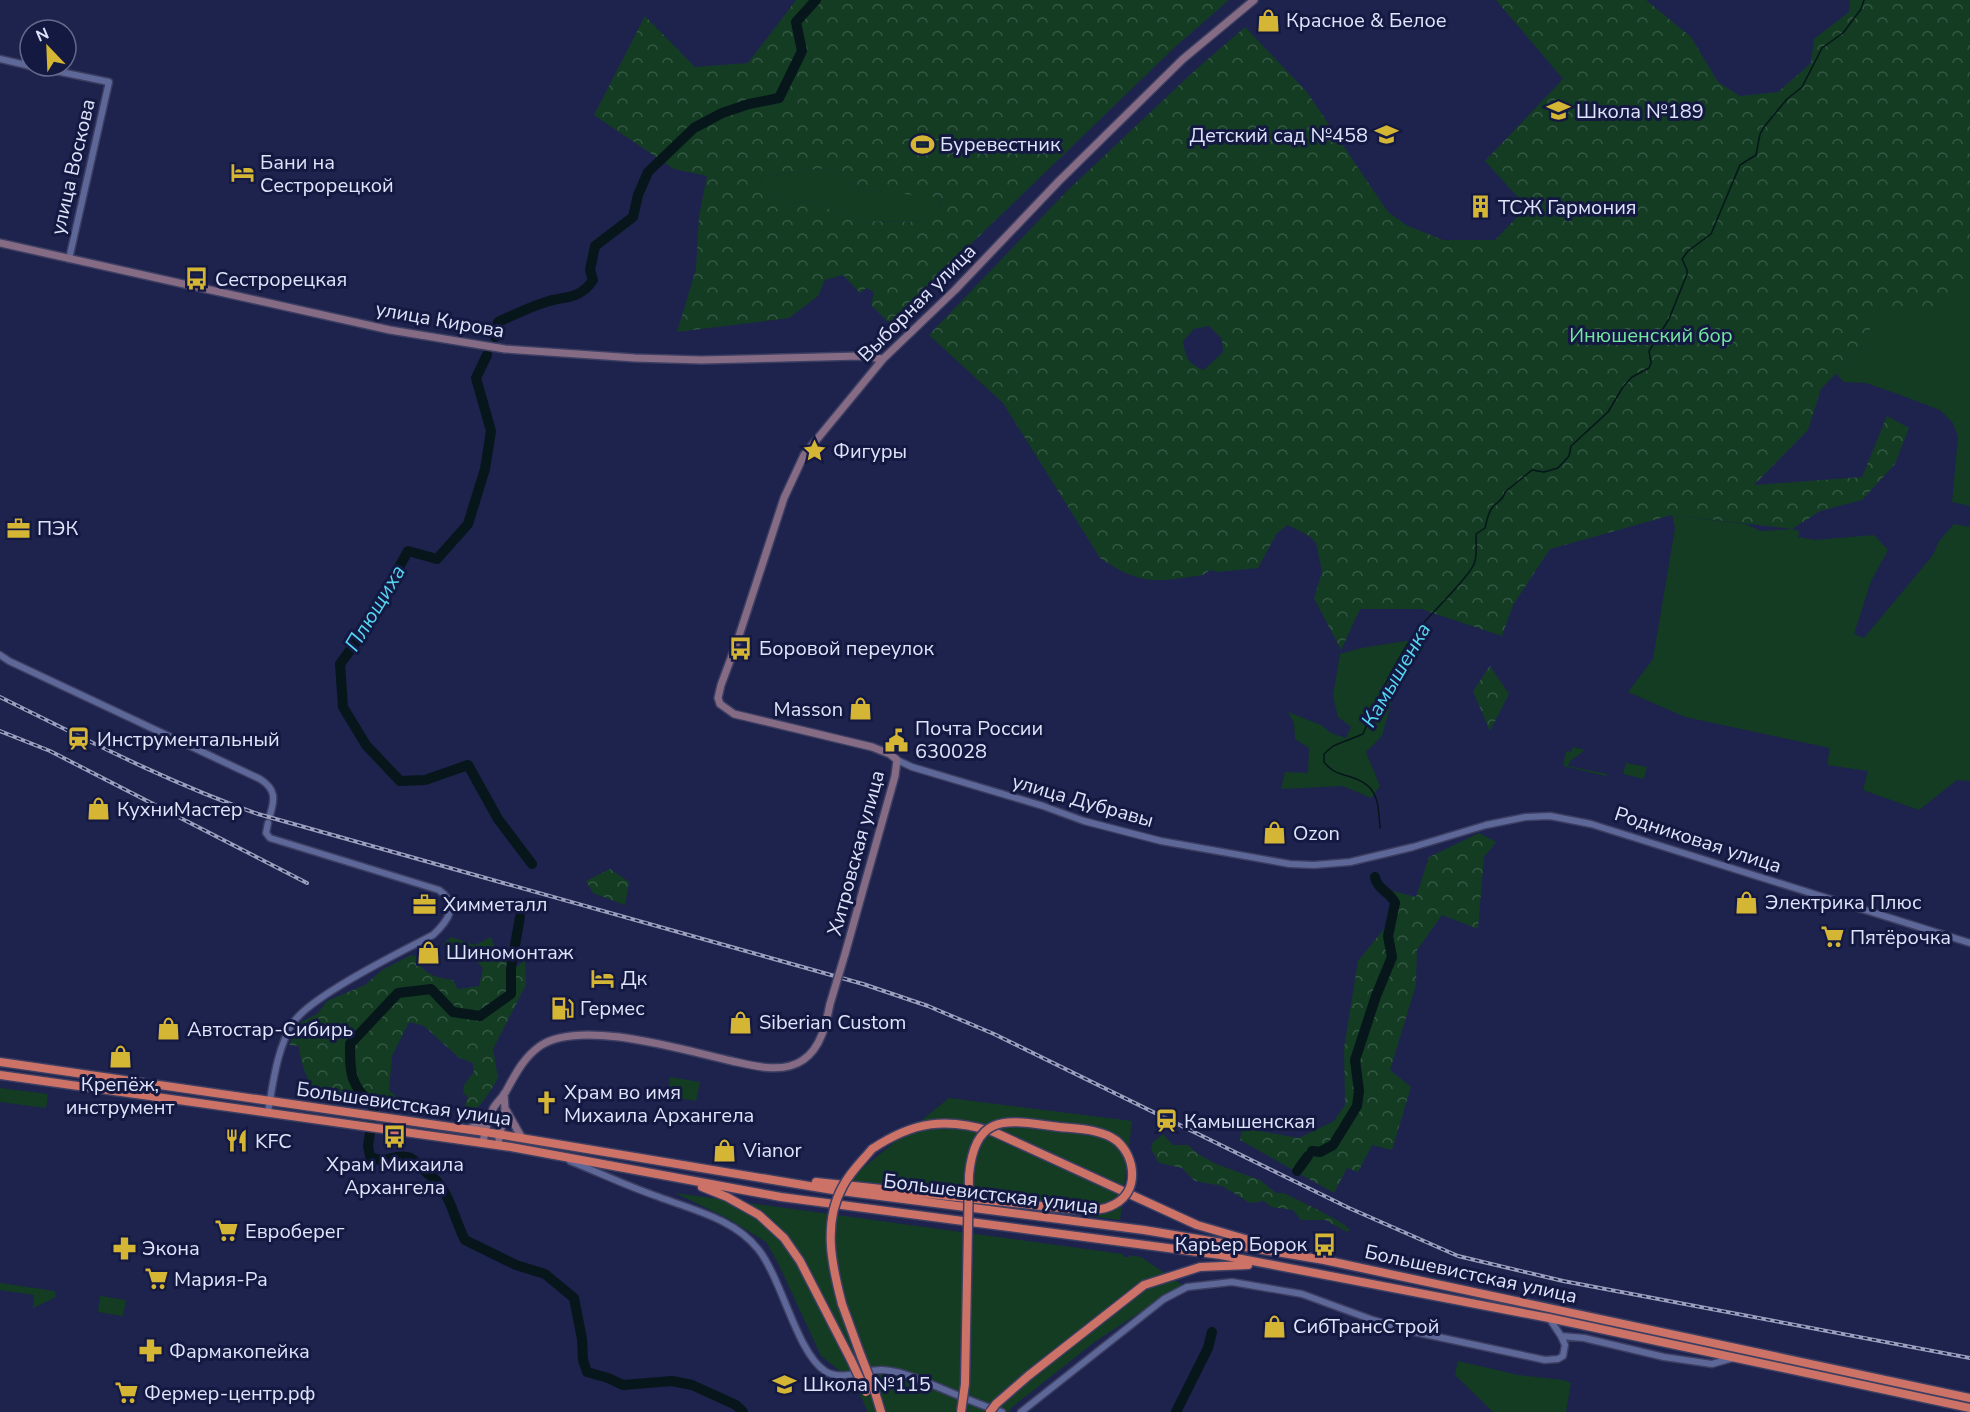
<svg xmlns="http://www.w3.org/2000/svg" width="1970" height="1412" font-family="'Nunito Sans',sans-serif">
<defs>
<pattern id="forest-crowns" width="20" height="18" patternUnits="userSpaceOnUse" patternTransform="scale(1.5)"><rect width="20" height="18" fill="#133c23"/><path d="M2 6a3 3 0 1 1 6 0M12 15a3 3 0 1 1 6 0" fill="none" stroke="#355844"/></pattern>
</defs>
<rect width="100%" height="100%" fill="#1d234d"/>
<path fill="#133c23" d="M827,168L863,190L943,197L931,222L860,221L807,200L794,204L761,187L762,176Z
M1970,253V506L1952,502L1958,437L1953,423L1940,410L1895,393L1866,383L1844,382L1836,374L1860,349L1881,307L1915,310L1966,261Z
M1672,515L1745,524L1761,531L1792,529L1799,531L1798,537L1815,540L1874,535L1888,550L1871,581L1854,634L1864,638L1933,555L1939,541L1954,524L1970,527V781L1957,780L1919,810L1863,790L1868,771L1827,765L1830,748L1685,717L1628,692L1653,659L1675,528Z
M1405,641H1422L1423,649L1396,685L1382,736L1366,752L1380,786L1371,798L1343,786L1281,789L1285,772L1308,773L1309,748L1295,739L1294,723L1288,712L1321,725L1331,733L1346,738L1351,727L1338,717L1333,696L1340,654L1361,648Z
M1573,747L1585,750L1570,761L1568,766L1607,774L1606,776L1563,766L1566,751L1571,752Z
M1626,763L1647,767L1644,779L1623,774Z
M670,1077L700,1082L696,1101L667,1096Z
M0,1088L48,1094L46,1108L0,1102Z
M949,1098L1132,1121L1120,1220L843,1184Z
M675,1193L1123,1254V1257H1129V1255L1141,1257L1182,1285L1096,1341L1011,1408L1009,1412H868L854,1382L821,1356L778,1263L766,1242L727,1218Z
M0,1283L55,1291L56,1297L33,1308L34,1295L0,1290Z
M100,1296L126,1300L123,1316L98,1312Z
M1458,1361L1518,1375L1564,1380L1571,1383L1566,1412H1493L1457,1377L1455,1375Z"/>
<path fill="url(#forest-crowns)" fill-rule="evenodd" d="M796,0H1229L1175,47L889,323L871,305L874,292L866,288L860,293L843,275L825,280L818,296L789,318L677,332L696,269L699,216L707,176L674,169L594,115L645,16L695,67L748,63ZM827,168L863,190L943,198L930,222L860,221L807,200L794,204L761,187L762,176Z
M1496,0H1646L1691,37L1718,82L1740,96L1778,92L1811,63L1814,39L1849,12L1850,0H1970V253L1966,261L1970,278L1949,307L1915,310L1881,308L1860,349L1821,389L1808,430L1754,485L1862,477L1887,416L1909,428L1895,464L1862,500L1820,511L1792,529L1672,515L1550,549L1513,605L1502,636L1421,609H1360L1341,650L1314,598L1322,572L1316,543L1309,536L1288,525L1277,533L1258,568L1217,572L1210,570L1203,575C1156,582 1141,586 1100,558L1003,403L929,335L1068,190L1193,72L1245,27L1307,92L1388,212L1406,225L1443,240H1495L1527,207L1485,161L1563,79ZM1209,326L1222,339L1223,352L1204,370C1189,365 1185,357 1183,341L1194,329Z
M1490,666L1509,694L1490,731L1473,691Z
M1479,833L1496,842L1484,857L1478,929L1442,915L1417,950L1416,985L1390,1070L1411,1087L1392,1150L1372,1145L1358,1172L1347,1168L1334,1193L1240,1140L1242,1128L1299,1138L1334,1121L1345,1105L1344,1048L1358,961L1387,925L1393,891L1416,897L1429,857Z
M610,869L629,882L625,905L593,893L586,881Z
M451,937L475,945L491,937L497,954C506,957 510,965 518,966L525,960L526,985L493,1049L498,1078C488,1095 482,1107 464,1116L463,1110L468,1097L463,1093L464,1085L474,1072L473,1063L458,1057L424,1026L409,1022L392,1056L389,1090L400,1100C411,1098 417,1098 426,1105V1112C406,1110 393,1105 376,1095L361,1101L335,1094L320,1096C307,1081 301,1066 299,1046L289,1045L300,1023L318,1013L327,1001L365,985L382,970L411,955L418,957L415,960C426,974 435,978 453,980L458,989L479,986L483,968L461,946L452,952L443,944Z
M1163,1134L1173,1145H1188L1198,1154L1216,1164L1260,1180L1276,1193H1284C1297,1200 1344,1221 1350,1230L1347,1232L1325,1220H1301L1293,1210L1271,1207L1264,1201L1250,1203L1222,1186L1195,1181L1182,1168L1159,1163L1151,1149L1153,1142Z"/>
<g fill="none" stroke-linecap="round" stroke-linejoin="round">
<path stroke="#06161a" stroke-width="1.5" d="M1380,828C1378,797 1377,783 1344,775C1335,772 1330,770 1324,762V754L1333,746L1363,734C1377,700 1394,662 1416,632C1427,617 1473,574 1475,561C1477,553 1476,543 1476,534L1485,528C1487,521 1487,515 1492,508C1497,501 1503,501 1505,492L1532,470L1544,472L1558,468L1569,456L1571,446L1608,412L1623,387L1632,377L1649,368L1651,363L1649,351L1669,319L1687,274V270L1682,259L1688,251L1711,234L1740,165L1756,155L1760,134L1764,127L1787,99L1802,87L1822,48L1843,33L1861,9L1864,0"/>
<path stroke="#06161a" stroke-width="10" d="M495,337L498,322C513,315 528,308 543,303C564,295 579,301 593,280L590,270L595,246L633,217L638,195L648,172L694,128L722,113L749,104L779,98L802,51L796,22L816,0
M487,355L476,378L491,431L485,469L468,524L437,559L408,551L362,634L340,664L343,707L366,745L400,781L425,780L468,765L498,819L532,864
M520,917L511,968V994L480,1016L453,1012L431,989L398,993L350,1044C350,1075 350,1085 374,1106L368,1146L370,1156C386,1166 391,1154 407,1157C415,1158 419,1166 425,1171C428,1175 433,1177 436,1180C451,1197 455,1221 465,1240L516,1265L545,1274L574,1298L582,1339L583,1360L587,1372L608,1378L623,1385L672,1381L692,1385L736,1405L743,1412
M1312,1151L1320,1152L1333,1145L1357,1106L1359,1091L1355,1060L1376,996L1392,957L1388,936L1395,903C1390,891 1377,890 1375,877
M1297,1171L1308,1156
M1176,1412L1208,1348L1212,1332"/>
<defs>
<path id="tertiary" d="M0,59L30,66
M32,66L109,82L69,259
M0,655L9,661L260,779C276,789 275,799 270,815
M897,760L912,767L1043,806L1084,821L1161,841L1290,864L1314,865L1350,862L1413,847L1486,825L1526,817L1550,816L1591,824L1970,943
M268,1112C273,1083 277,1048 293,1023C309,997 402,951 433,935C448,921 460,905 439,890L270,838L266,833L268,823
M570,1161C600,1173 629,1187 659,1197C693,1210 734,1219 758,1249C782,1279 797,1353 825,1371C842,1382 864,1369 882,1370C902,1371 920,1380 938,1387C959,1396 980,1405 1002,1412
M1549,1318L1561,1336L1584,1338L1664,1357L1712,1364L1733,1358
M1021,1412L1164,1299L1187,1287L1232,1282L1302,1294L1373,1320L1410,1331L1545,1360L1558,1359L1563,1356L1565,1345L1561,1336"/>
<path id="secondary" d="M0,243L390,330L505,349L635,358L701,360L860,356L883,359
M845,954L895,776L897,760L890,754L872,747L734,714L720,704L718,698L721,685L737,642L784,498L804,455L883,359L955,290L1059,181L1183,59L1254,0
M506,1110L522,1138
M468,1129L482,1124L490,1119
M499,1139L505,1109L504,1094
M483,1142C485,1131 488,1118 494,1107C497,1102 502,1098 505,1093C515,1075 523,1058 540,1046C581,1018 686,1051 732,1061C754,1066 783,1074 803,1060C821,1048 826,1024 830,1004"/>
<path id="trunk" d="M0,1062L485,1132L833,1190L1144,1230L1324,1260L1970,1398
M0,1075L511,1147L781,1197L1221,1255L1549,1318L1970,1408
M872,1149C914,1121 946,1117 994,1132L1197,1225L1283,1250
M816,1182L1079,1210
M702,1187L727,1197L759,1215L784,1238L800,1261L851,1360
M842,1304L861,1356
M874,1389L881,1412
M996,1404L1028,1376L1144,1285L1200,1267L1248,1265"/>
</defs>
<use href="#tertiary" stroke="#3c3e62" stroke-width="9"/>
<use href="#secondary" stroke="#3c3e62" stroke-width="10"/>
<use href="#trunk" stroke="#3c3e62" stroke-width="11"/>
<use href="#tertiary" stroke="#5d6798" stroke-width="6"/>
<use href="#secondary" stroke="#866b85" stroke-width="7"/>
<use href="#trunk" stroke="#cc7266" stroke-width="8"/>
<defs>
<path id="rail" d="M0,697C85,739 169,783 258,814L863,984L928,1006L994,1034L1349,1208L1458,1256L1563,1281L1970,1358
M0,731L50,751L307,883"/>
</defs>
<use href="#rail" stroke="#9a9fbd" stroke-width="4"/>
<use href="#rail" stroke="#141942" stroke-width="1.5" stroke-dasharray="4.5" stroke-linecap="butt"/>
<defs>
<path id="secondary-bridge" d="M830,1004L845,954"/>
<path id="trunk-bridge" d="M842,1304C832,1266 822,1223 843,1186C850,1172 862,1161 872,1149
M861,1356L874,1389
M851,1360L866,1392
M961,1412L965,1384L969,1175C975,1110 1009,1121 1059,1127C1078,1129 1101,1129 1117,1141C1136,1158 1139,1191 1115,1204C1103,1211 1091,1210 1079,1210
M990,1412L996,1404"/>
</defs>
<use href="#secondary-bridge" stroke="#3c3e62" stroke-width="10" stroke-linecap="butt"/>
<use href="#trunk-bridge" stroke="#3c3e62" stroke-width="11" stroke-linecap="butt"/>
<use href="#secondary-bridge" stroke="#866b85" stroke-width="7"/>
<use href="#trunk-bridge" stroke="#cc7266" stroke-width="8"/>
</g>
<defs>
<symbol id="shop-bare" viewBox="-9 -9 18 18"><path d="M-5-2.5h2.3a2.7 3.5 0 0 1 5.4 0H5L5.5 6h-11ZM-1.5-2.5h3a1.5 2.3 0 0 0-3 0Z" fill="#d5b534" stroke="#141942" stroke-width="2.5" paint-order="stroke"/></symbol>
<symbol id="school-bare" viewBox="-9 -9 18 18"><path d="M0-5L7-2L0 1L-7-2ZM-4 1L0 2.5L4 1V4Q0 6-4 4Z" fill="#d5b534" stroke="#141942" stroke-width="2.5" paint-order="stroke"/></symbol>
<symbol id="stadium-bare" viewBox="-9 -9 18 18"><path d="M0-5a6.5 5 0 1 0 0 10a6.5 5 0 1 0 0-10ZM-3.5-1.8h7v3.6h-7Z" fill="#d5b534" stroke="#141942" stroke-width="2.5" paint-order="stroke"/></symbol>
<symbol id="hotel-bare" viewBox="-9 -9 18 18"><path d="M-6-4.5h1.5V1H6V5H4.5V3h-9V5H-6ZM-4 0a1.8 1.8 0 1 1 3.6 0ZM.5 0V-2.5h3Q6-2.5 6 0Z" fill="#d5b534" stroke="#141942" stroke-width="2.5" paint-order="stroke"/></symbol>
<symbol id="building-bare" viewBox="-9 -9 18 18"><path d="M-4-6H4V6H1V3H-1V6H-4ZM-2.5-4.3h1.7v1.8h-1.7ZM.8-4.3h1.7v1.8H.8ZM-2.5-1h1.7V.8h-1.7ZM.8-1h1.7V.8H.8Z" fill="#d5b534" stroke="#141942" stroke-width="2.5" paint-order="stroke"/></symbol>
<symbol id="bus-bare" viewBox="-9 -9 18 18"><path d="M-5-6H5V4H4V6H2V4H-2V6H-4V4H-5ZM-3.5-4V0h7V-4ZM-3.5 1.2v1.5H-2V1.2ZM2 1.2v1.5H3.5V1.2Z" fill="#d5b534" stroke="#141942" stroke-width="2.5" paint-order="stroke"/></symbol>
<symbol id="sight-bare" viewBox="-9 -9 18 18"><path d="M0-6L1.8-2.2L6-1.7L2.9 1.2L3.7 5.4L0 3.3L-3.7 5.4L-2.9 1.2L-6-1.7L-1.8-2.2Z" fill="#d5b534" stroke="#141942" stroke-width="2.5" paint-order="stroke"/></symbol>
<symbol id="office-bare" viewBox="-9 -9 18 18"><path d="M-6-3h4V-5.5h4V-3h4V5H-6ZM-1-4.5V-3h2v-1.5ZM-6 0V1H6V0Z" fill="#d5b534" stroke="#141942" stroke-width="2.5" paint-order="stroke"/></symbol>
<symbol id="station-bare" viewBox="-9 -9 18 18"><path d="M-3-6H3Q5-6 5-4V2Q5 4 3 4L4.5 6H3L1.5 4h-3L-3 6H-4.5L-3 4Q-5 4-5 2V-4Q-5-6-3-6ZM-3.5-4v3h7v-3ZM-3.5 1v1.5H-2V1ZM2 1v1.5H3.5V1Z" fill="#d5b534" stroke="#141942" stroke-width="2.5" paint-order="stroke"/></symbol>
<symbol id="civic-bare" viewBox="-9 -9 18 18"><path d="M-.6-6.5H3V-4.5H.6V-3L4-1V1h2V6H-6V1h2V-1L-.6-3ZM-1.2 2.5V6h2.4V2.5Z" fill="#d5b534" stroke="#141942" stroke-width="2.5" paint-order="stroke"/></symbol>
<symbol id="supermarket-bare" viewBox="-9 -9 18 18"><path d="M-6-5.5h2.5l.6 2H6L4.5 2H-2.5L-4.4-4H-6ZM-1.5 3.2a1.3 1.3 0 1 0 .1 0ZM3 3.2a1.3 1.3 0 1 0 .1 0Z" fill="#d5b534" stroke="#141942" stroke-width="2.5" paint-order="stroke"/></symbol>
<symbol id="fuel-bare" viewBox="-9 -9 18 18"><path d="M-5.5-6h7V0h2V4h1.3V-2.5L3-4.5l.8-.8L6-3V5H2.5V1h-1V6h-7ZM-4.2-4.7v3.2H.2V-4.7Z" fill="#d5b534" stroke="#141942" stroke-width="2.5" paint-order="stroke"/></symbol>
<symbol id="church-bare" viewBox="-9 -9 18 18"><path d="M-1.2-6h2.4v3.5h3.3v2.4h-3.3V6h-2.4V-.1h-3.3v-2.4h3.3Z" fill="#d5b534" stroke="#141942" stroke-width="2.5" paint-order="stroke"/></symbol>
<symbol id="restaurant-bare" viewBox="-9 -9 18 18"><path d="M-5-6h1v4h1v-4h1v4h1v-4h1v5L-1.5 .5V6h-2V.5L-5-1ZM5-6V6H3V1.5H1.5Q1.5-4 5-6Z" fill="#d5b534" stroke="#141942" stroke-width="2.5" paint-order="stroke"/></symbol>
<symbol id="pharmacy-bare" viewBox="-9 -9 18 18"><path d="M-2-6h4v4h4v4h-4v4h-4v-4h-4v-4h4Z" fill="#d5b534" stroke="#141942" stroke-width="2.5" paint-order="stroke"/></symbol>
</defs>
<g fill-rule="evenodd">
<use href="#shop-bare" x="1252" y="4" width="33" height="33"/>
<use href="#school-bare" x="1542" y="94" width="33" height="33"/>
<use href="#school-bare" x="1370" y="118" width="33" height="33"/>
<use href="#stadium-bare" x="906" y="128" width="33" height="33"/>
<use href="#hotel-bare" x="226" y="156" width="33" height="33"/>
<use href="#building-bare" x="1464" y="190" width="33" height="33"/>
<use href="#bus-bare" x="180" y="262" width="33" height="33"/>
<use href="#sight-bare" x="798" y="434" width="33" height="33"/>
<use href="#office-bare" x="2" y="512" width="33" height="33"/>
<use href="#bus-bare" x="724" y="632" width="33" height="33"/>
<use href="#shop-bare" x="844" y="692" width="33" height="33"/>
<use href="#station-bare" x="62" y="722" width="33" height="33"/>
<use href="#civic-bare" x="880" y="724" width="33" height="33"/>
<use href="#shop-bare" x="82" y="792" width="33" height="33"/>
<use href="#shop-bare" x="1258" y="816" width="33" height="33"/>
<use href="#shop-bare" x="1730" y="886" width="33" height="33"/>
<use href="#office-bare" x="408" y="888" width="33" height="33"/>
<use href="#supermarket-bare" x="1816" y="920" width="33" height="33"/>
<use href="#shop-bare" x="412" y="936" width="33" height="33"/>
<use href="#hotel-bare" x="586" y="962" width="33" height="33"/>
<use href="#fuel-bare" x="546" y="992" width="33" height="33"/>
<use href="#shop-bare" x="724" y="1006" width="33" height="33"/>
<use href="#shop-bare" x="152" y="1012" width="33" height="33"/>
<use href="#shop-bare" x="104" y="1040" width="33" height="33"/>
<use href="#church-bare" x="530" y="1086" width="33" height="33"/>
<use href="#station-bare" x="1150" y="1104" width="33" height="33"/>
<use href="#bus-bare" x="378" y="1120" width="33" height="33"/>
<use href="#restaurant-bare" x="220" y="1124" width="33" height="33"/>
<use href="#shop-bare" x="708" y="1134" width="33" height="33"/>
<use href="#supermarket-bare" x="210" y="1214" width="33" height="33"/>
<use href="#bus-bare" x="1308" y="1228" width="33" height="33"/>
<use href="#pharmacy-bare" x="108" y="1232" width="33" height="33"/>
<use href="#supermarket-bare" x="140" y="1262" width="33" height="33"/>
<use href="#shop-bare" x="1258" y="1310" width="33" height="33"/>
<use href="#pharmacy-bare" x="134" y="1334" width="33" height="33"/>
<use href="#school-bare" x="768" y="1368" width="33" height="33"/>
<use href="#supermarket-bare" x="110" y="1376" width="33" height="33"/>
</g>
<g text-anchor="middle" dominant-baseline="central" stroke-width="6" stroke-linejoin="round" paint-order="stroke">
<g font-size="20" fill="#dfe4fb" stroke="#141942" text-anchor="start">
<text x="1286" y="20">Красное &amp; Белое</text>
<text x="1576" y="111">Школа №189</text>
<text x="1368" y="135" text-anchor="end">Детский сад №458</text>
<text x="940" y="144">Буревестник</text>
<text x="260" y="162">Бани на<tspan x="260" dy="23">Сестрорецкой</tspan></text>
<text x="1498" y="207">ТСЖ Гармония</text>
<text x="215" y="279">Сестрорецкая</text>
<text x="833" y="451">Фигуры</text>
<text x="37" y="528">ПЭК</text>
<text x="759" y="648">Боровой переулок</text>
<text x="843" y="709" text-anchor="end">Masson</text>
<text x="915" y="728">Почта России<tspan x="915" dy="23">630028</tspan></text>
<text x="97" y="739">Инструментальный</text>
<text x="117" y="809">КухниМастер</text>
<text x="1293" y="833">Ozon</text>
<text x="1765" y="902">Электрика Плюс</text>
<text x="443" y="904">Химметалл</text>
<text x="1850" y="937">Пятёрочка</text>
<text x="446" y="952">Шиномонтаж</text>
<text x="621" y="978">Дк</text>
<text x="580" y="1008">Гермес</text>
<text x="759" y="1022">Siberian Custom</text>
<text x="187" y="1029">Автостар-Сибирь</text>
<text x="120" y="1084" text-anchor="middle">Крепёж,<tspan x="120" dy="23">инструмент</tspan></text>
<text x="564" y="1092">Храм во имя<tspan x="564" dy="23">Михаила Архангела</tspan></text>
<text x="1184" y="1121">Камышенская</text>
<text x="255" y="1141">KFC</text>
<text x="743" y="1150">Vianor</text>
<text x="395" y="1164" text-anchor="middle">Храм Михаила<tspan x="395" dy="23">Архангела</tspan></text>
<text x="245" y="1231">Евроберег</text>
<text x="1307" y="1244" text-anchor="end">Карьер Борок</text>
<text x="142" y="1248">Экона</text>
<text x="174" y="1279">Мария-Ра</text>
<text x="1293" y="1326">СибТрансСтрой</text>
<text x="169" y="1351">Фармакопейка</text>
<text x="803" y="1384">Школа №115</text>
<text x="144" y="1393">Фермер-центр.рф</text>
</g>
<g font-size="20" fill="#dfe4fb" stroke="#141942">
<text transform="translate(73 167) rotate(-77)">улица Воскова</text>
<text transform="translate(917 303) rotate(-45)">Выборная улица</text>
<text transform="translate(440 320) rotate(10)">улица Кирова</text>
<text transform="translate(1083 801) rotate(16)">улица Дубравы</text>
<text transform="translate(1698 840) rotate(18)">Родниковая улица</text>
<text transform="translate(856 853) rotate(-75)">Хитровская улица</text>
<text transform="translate(404 1104) rotate(8)">Большевистская улица</text>
<text transform="translate(991 1194) rotate(7)">Большевистская улица</text>
<text transform="translate(1471 1274) rotate(12)">Большевистская улица</text>
</g>
<g font-size="20" fill="#75e8a0" stroke="#141942">
<text x="1651" y="335">Инюшенский бор</text>
</g>
<g font-size="21" font-style="italic" fill="#55d6f2" stroke="#141942">
<text transform="translate(375 608) rotate(-59)">Плющиха</text>
<text transform="translate(1396 675) rotate(-60)">Камышенка</text>
</g>
</g>
<g transform="translate(48 48) rotate(337)"><circle r="28" fill="#141942" stroke="#656a8c" stroke-width="1.5"/>
<path d="M0-4.5L10 22L0 15L-10 22Z" fill="#d5b534"/>
<text y="-9" font-size="16" font-weight="bold" text-anchor="middle" fill="#dfe4fb">N</text>
</g>
</svg>
